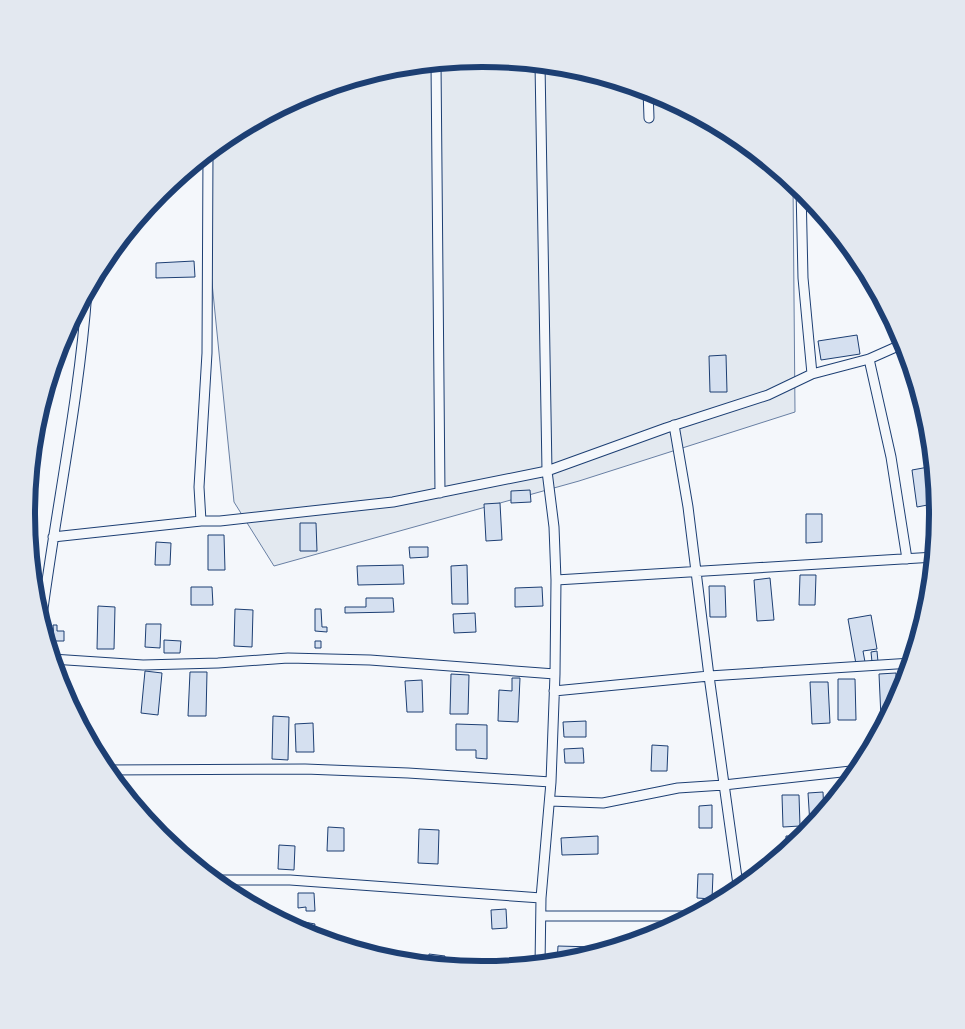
<svg xmlns="http://www.w3.org/2000/svg" width="965" height="1029" font-family="Overpass,sans-serif">
<rect width="100%" height="100%" fill="#f4f7fb"/>
<path fill="#e3e9f0" stroke="#687fa3" d="M483,58L572,67L657,93L736,135L793,182L795,412L579,481L274,566L234,502L206,223L205,155L229,135L308,93L394,67Z"/>
<path fill="#d5e0f0" stroke="#1d3f73" d="M552,65L572,67L589,72V76L552,74Z
M194,261L195,277L156,278V263Z
M857,335L860,354L821,360L818,341Z
M726,355L727,392H710L709,356Z
M934,466L938,503L917,507L912,470Z
M530,490L531,502L511,503V491Z
M500,503L502,540L486,541L484,504Z
M806,514H822V542L806,543Z
M300,523H316L317,551H300Z
M208,535H224L225,570H208Z
M156,542L171,543L170,565H155Z
M409,547H428V557L410,558Z
M403,565L404,584L358,585L357,566Z
M467,565L468,604H452L451,566Z
M800,575H816L815,605H799Z
M770,578L774,620L757,621L754,580Z
M709,586H725L726,617H710Z
M191,587H212L213,605H191Z
M542,587L543,606L515,607V588Z
M366,598H393L394,612L345,613V607H366Z
M98,606L115,607L114,649H97Z
M235,609L253,610L252,647L234,646Z
M315,609H321L322,627H327V632L315,631Z
M475,613L476,632L454,633L453,614Z
M871,615L877,649L863,651L865,662L856,664L848,619Z
M146,624H161L160,648L145,647Z
M53,625H57V631H64V641H54Z
M164,640L181,641L180,653H164Z
M315,641H321V648H315Z
M877,651L878,662H872L871,652Z
M145,671L162,673L158,715L141,713Z
M190,672H207L206,716H188Z
M896,673L897,702L885,724V718H881L879,674Z
M451,674L469,675L468,714H450Z
M512,678H520L518,722L498,721L499,690L512,691Z
M838,679H855L856,720H838Z
M422,680L423,712H407L405,681Z
M810,682H828L830,723L812,724Z
M273,716L289,717L288,760L272,759Z
M586,721V737H564L563,722Z
M313,723L314,752H296L295,724Z
M456,724L487,725V759L476,758V750H456Z
M652,745L668,746L667,771H651Z
M583,748L584,763H565L564,749Z
M823,792L824,814L815,825H810L808,793Z
M782,795H799L800,826L783,827Z
M712,805V828H699V806Z
M328,827L344,828V851H327Z
M419,829L439,830L438,864L418,863Z
M598,836V854L562,855L561,838Z
M786,836H802L803,839L786,853Z
M279,845L295,846L294,870L278,869Z
M698,874H713L712,899L697,898Z
M298,893H314L315,911H306V907L298,908Z
M506,909L507,928L492,929L491,910Z
M299,921L315,924L313,934L297,930Z
M558,946L594,947L593,955L571,962L557,963Z
M429,954L445,956L444,967L428,965Z"/>
<g fill="none" stroke-linecap="round" stroke-linejoin="round">
<defs>
<path id="minor" d="M436,63L440,493
M648,90L649,118
M208,153L207,353L199,487L201,521H220L393,502L547,471L666,428L768,395L812,374L803,278L801,189
M869,359L891,457L907,559
M812,374L869,359L905,343
M674,425L688,507L709,676L739,892
M53,537L201,521
M556,580L935,557
M41,624C55,513 79,402 87,291
M52,659L143,665L218,663L288,658L370,660L555,674
M554,691L709,676L912,663
M105,770L305,769L408,773L551,782
M550,801L603,803L678,788L724,785L860,770
M212,880H290L541,898
M541,916H694
M540,965L541,898L551,782L555,674L556,580L554,527L547,471L540,64"/>
</defs>
<use href="#minor" stroke="#1d3f73" stroke-width="11"/>
<use href="#minor" stroke="#f4f7fb" stroke-width="9"/>
</g>
<path d="M0 0H965V1029H0ZM35 514a447 447 0 1 1 894 0a447 447 0 1 1-894 0Z" fill="#e3e8f0" fill-rule="evenodd"/>
<path fill="none" stroke="#1d3f73" stroke-width="6" d="M35 514a447 447 0 1 1 894 0a447 447 0 1 1-894 0Z"/>
</svg>
